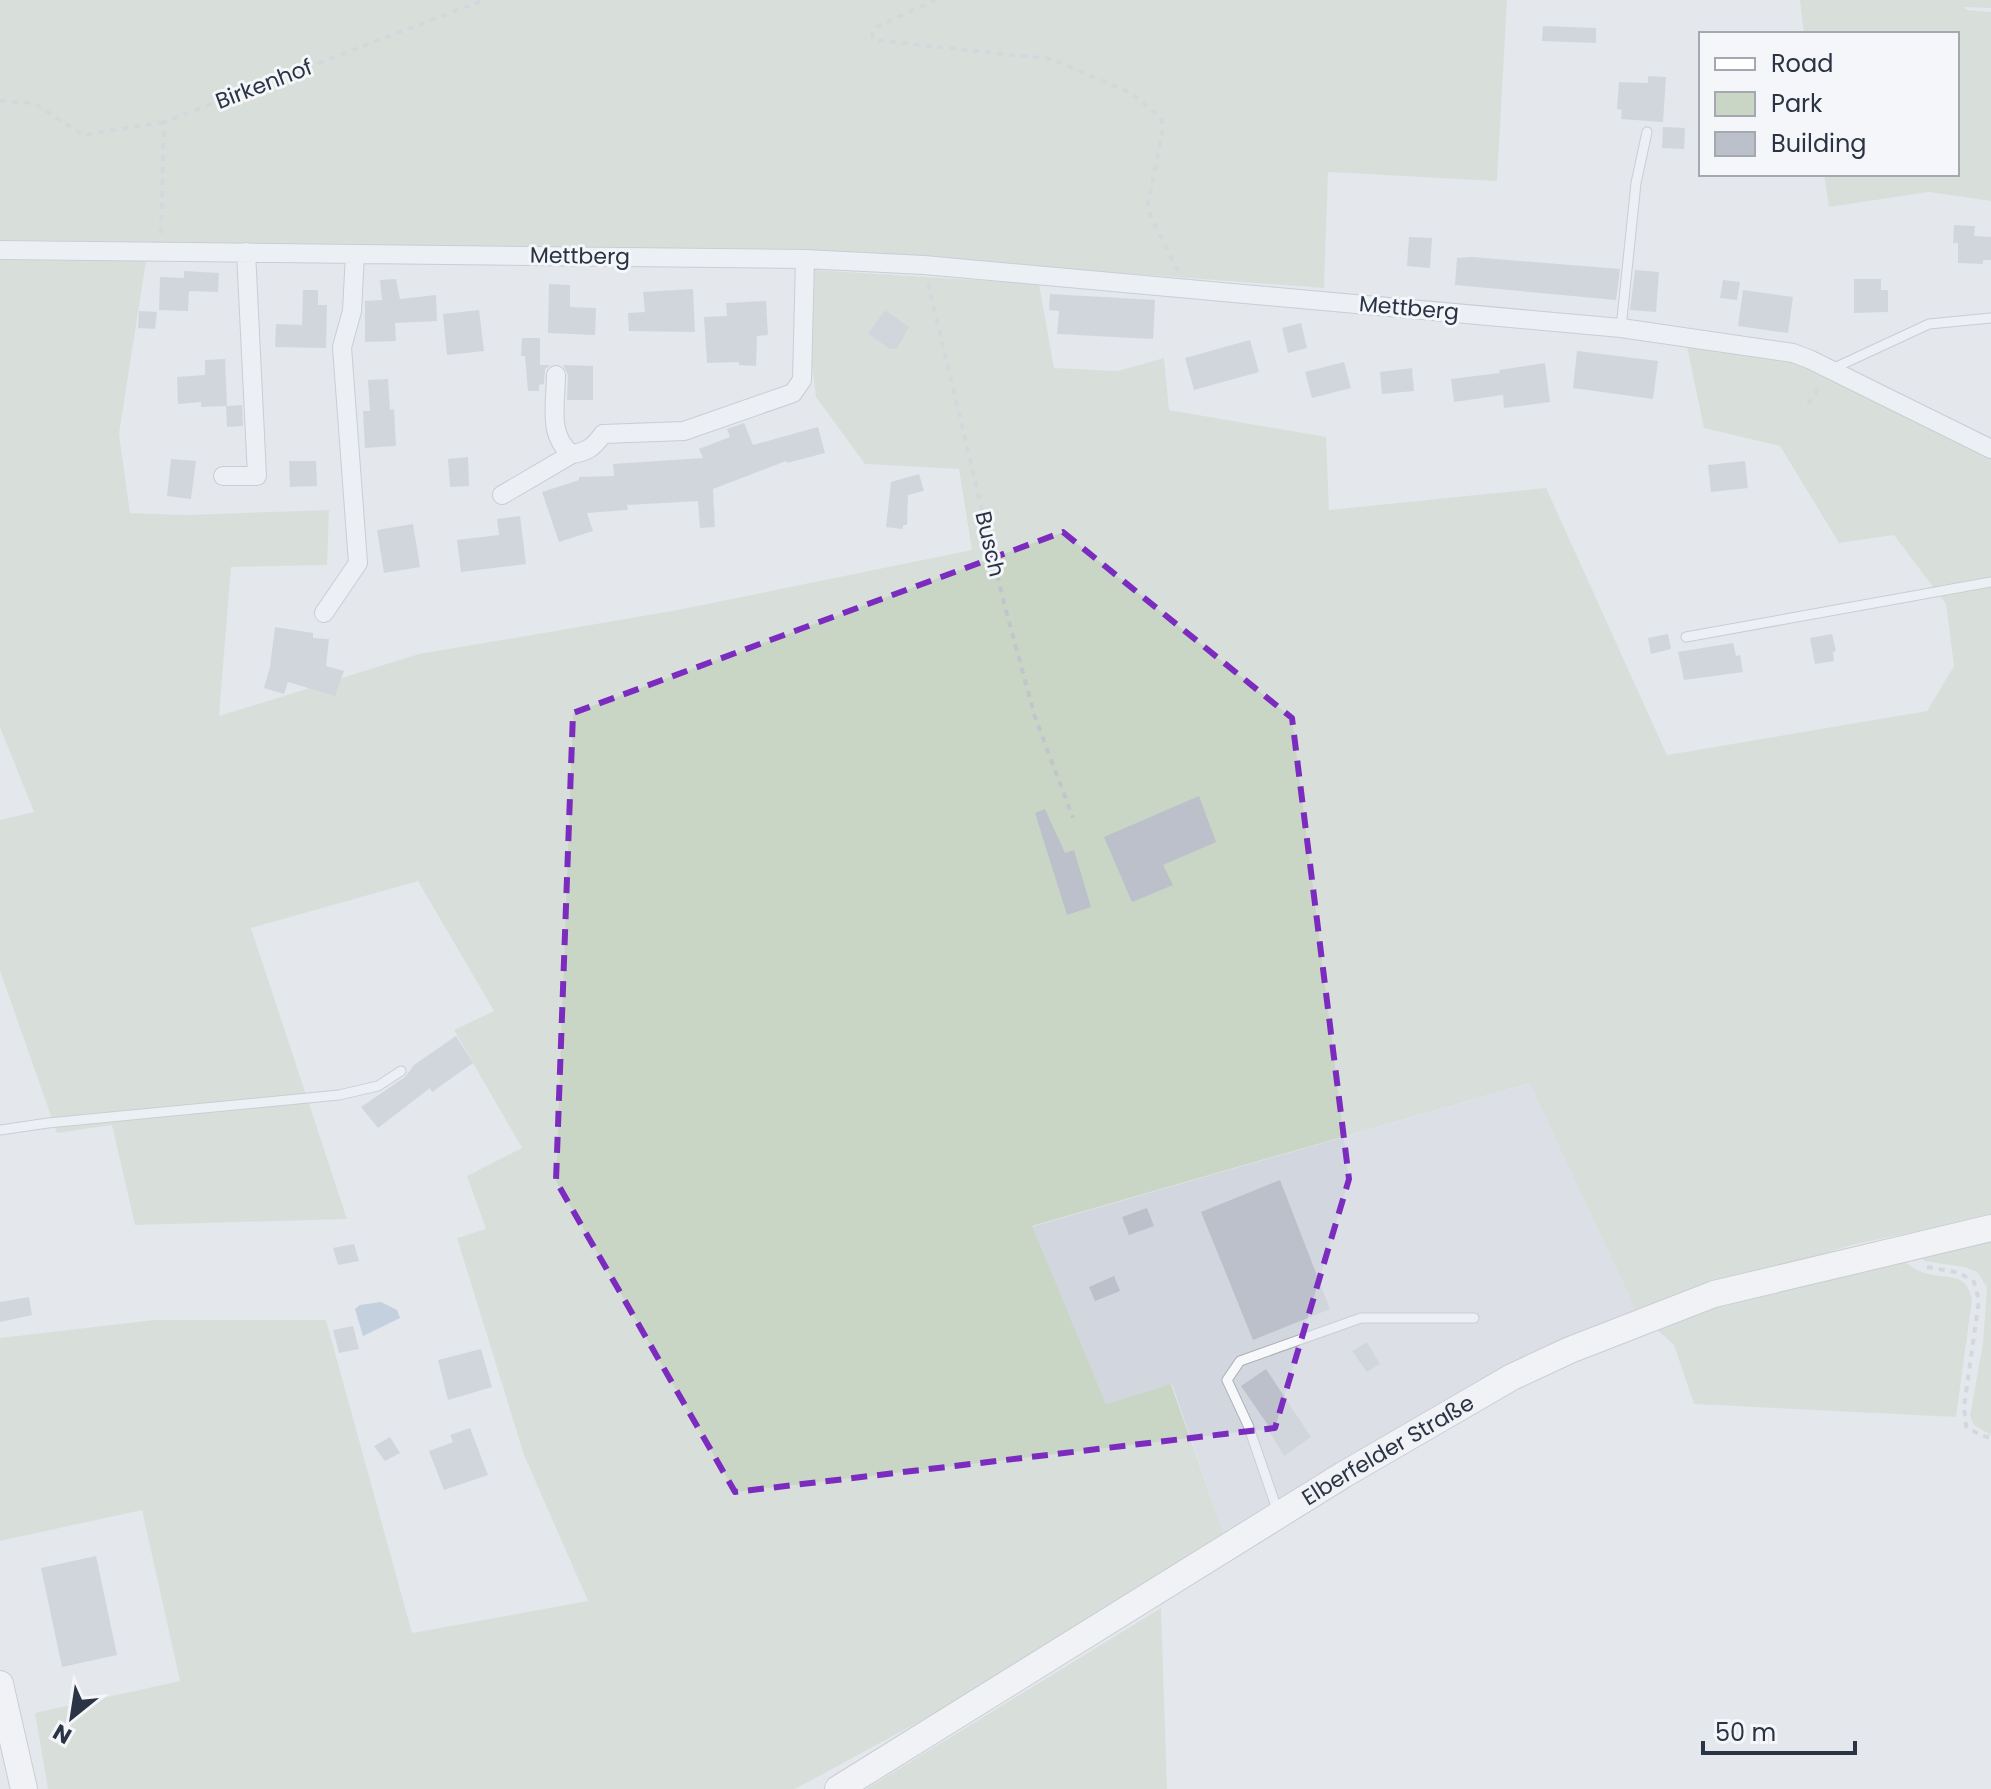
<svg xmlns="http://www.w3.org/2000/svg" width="1991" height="1789" font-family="Poppins,sans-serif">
<rect width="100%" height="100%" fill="#e4e7ec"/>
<path fill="#d2d6de" d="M1531,1083L1637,1313L1224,1535L1172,1384L1106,1404L1031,1227Z"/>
<path fill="#c9d6c5" d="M0,0H1507L1497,181L1328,172L1324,288L811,250L0,240Z
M1800,0H1991V8L1963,7L1968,10L1991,12V201L1929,192L1829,207L1824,174H1957V34H1804Z
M0,260L146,261L119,434L130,513L186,515L329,510L327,565L231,567L219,716L419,654L678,610L972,550L959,469L865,464L816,397L799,269L1039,284L1054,368L1118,371L1164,358L1169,410L1326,437L1329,510L1546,488L1667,755L1927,711L1954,666L1946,604L1894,535L1839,543L1780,446L1704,428L1687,347L1802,362L1979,447L1991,458V1216L1851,1245L1637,1313L1530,1083L1032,1226L1106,1404L1171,1384L1224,1535L928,1717L795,1789H48L35,1713L180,1681L142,1510L0,1541V1338L154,1320H326L412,1633L588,1601L524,1455L457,1238L486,1229L467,1176L522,1148L454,1030L494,1011L418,881L251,928L347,1219L135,1225L112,1125L57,1133L0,971V820L34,812L0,727Z
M1991,1240V1435L1974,1425L1970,1416L1983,1343L1987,1287L1977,1272L1964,1267L1924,1261L1921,1255Z
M1902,1260C1909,1265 1917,1271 1925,1273C1947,1280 1966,1270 1972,1300L1956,1417L1694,1404L1674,1345L1655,1328L1747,1297Z
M1161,1608L1167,1789H866Z"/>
<path fill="#9fb4cc" d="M381,1302L397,1310L400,1318L363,1336L355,1309L360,1305Z"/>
<path fill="#bbc0ca" d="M1543,26L1596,28V43L1542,41Z
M1648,76L1666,77L1663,122L1621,119L1622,110L1617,109L1619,82L1648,83Z
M1663,127L1685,128L1684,149L1662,148Z
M1954,225L1975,226L1974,236L1991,237V260H1983V264L1958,263V243H1953Z
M1409,237L1432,238L1430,268L1407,266Z
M1472,257L1620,269L1616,300L1455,285L1457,258Z
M1635,270L1659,272L1656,312L1630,310Z
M184,271L219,273L218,292L189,291L188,311L159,310L160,277L184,278Z
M396,279L400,299L436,295L437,321L395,323L396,341L365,342V301L382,300L380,280Z
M1854,279H1881V290H1888V312L1854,313Z
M1723,280L1740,282L1737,300L1720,298Z
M549,284L570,285V307L596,308L595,335L548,333Z
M693,289L695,332L629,331L628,313L645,312L643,292Z
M303,290H318V305H327L326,348L275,347L276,324L302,325Z
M1743,290L1793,297L1788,333L1738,326Z
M1050,294L1155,300L1153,339L1057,334L1059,311L1049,310Z
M766,301L768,335L757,336L756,366L739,365V362L707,363L704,317L727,316L726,303Z
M479,310L484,351L447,355L443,314Z
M885,310L909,327L897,349H890L868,334Z
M139,311L157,312L155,329L138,328Z
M1301,323L1307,348L1288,353L1282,328Z
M522,338H540V365H550L545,369L544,384L539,385V391H528L525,356H521Z
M1250,340L1259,372L1194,390L1185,358Z
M1577,351L1658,361L1653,399L1573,388Z
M225,359L227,406L242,405L243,426L227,427L226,406L201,407V402L178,404L177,377L205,375V360Z
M1344,362L1351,388L1312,398L1305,372Z
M1545,363L1550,402L1504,408L1503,395L1454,402L1451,379L1500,373L1499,370Z
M563,365L593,366V400H567L568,375Z
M1412,368L1414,391L1382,394L1380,372Z
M388,379L390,410L394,409L396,446L365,448L363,411H370L368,380Z
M744,423L753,445L818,427L825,453L787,463L786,461L713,489L715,527L700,528L698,501L627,505L628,510L587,513L593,531L559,542L542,492L579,480V477L614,476L613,464L703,458L699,449L730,437L727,429Z
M468,457L469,486L450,487L448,459Z
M171,459L196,461L191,499L167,496Z
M289,461H316L317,486L290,487Z
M1745,461L1748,488L1711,492L1708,465Z
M919,474L924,491L908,495L907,525H903V529L886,527L891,482Z
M520,516L526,564L461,572L457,540L499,535L497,519Z
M413,524L420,567L384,573L377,530Z
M275,627L313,633V638L329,639L326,666L344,671L335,696L288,682L284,694L264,688L270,667Z
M1668,634L1671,649L1651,654L1648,638Z
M1832,634L1836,651L1833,652L1834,661L1815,664L1810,638Z
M1733,643L1736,656L1740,655L1743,672L1684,680L1678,652Z
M1199,796L1216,842L1163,865L1173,885L1132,902L1104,837Z
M1045,809L1065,853L1074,850L1091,907L1067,915L1035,813Z
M456,1036L473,1063L432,1092L430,1088L378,1128L361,1107L405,1077L414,1065Z
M1280,1180L1330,1309L1253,1340L1201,1212Z
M1147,1208L1154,1226L1129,1235L1122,1217Z
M354,1244L359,1261L338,1265L333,1248Z
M1114,1276L1120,1291L1095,1301L1089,1287Z
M29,1297L32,1315L0,1322V1302Z
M353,1326L359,1349L339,1353L333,1330Z
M1367,1342L1380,1364L1367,1372L1352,1351Z
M481,1349L492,1387L448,1400L438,1360Z
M1266,1369L1311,1437L1284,1456L1268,1429L1270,1428L1241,1386Z
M470,1428L488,1475L444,1490L429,1451L453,1442L450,1435Z
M390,1437L400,1453L385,1461L374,1446Z
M96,1556L117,1655L62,1667L41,1568Z"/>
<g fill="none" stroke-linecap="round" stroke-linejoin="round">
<defs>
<path id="service" d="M1621,328L1636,183L1647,132
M1832,369L1929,324L1991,318
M1686,637L1991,582
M0,1130L48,1123L339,1095L378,1086L401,1071
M1278,1512L1248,1425L1227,1380L1240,1361L1361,1318H1474"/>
<path id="minor" d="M0,250L805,259L924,265L1621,328L1793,353L1809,359L1991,449
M556,375C556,401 547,437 572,454C587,452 594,447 603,434L684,431L793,393L802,380L805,259
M223,476H257L246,252
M502,495L572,454
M324,613L358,563L342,347L352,311L355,254"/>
<g id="secondary">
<path d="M0,1684L24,1789"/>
<path id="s1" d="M838,1789L1343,1475L1512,1377L1570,1350L1714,1294L1991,1228"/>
</g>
</defs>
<use href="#service" stroke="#a9aeb7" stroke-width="11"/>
<use href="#minor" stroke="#a9aeb7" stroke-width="20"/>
<use href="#secondary" stroke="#a9aeb7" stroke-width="28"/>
<path stroke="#c2c5cb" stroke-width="4" stroke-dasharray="6 6" stroke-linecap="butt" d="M936,0L876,27L872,35L874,40L1051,59L1131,93L1161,118L1163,128L1148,205L1151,217L1178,271
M0,101L34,103L83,135L164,122
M161,233L164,122L484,0
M928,283L1004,603L1035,717L1073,818
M1808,404L1821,385
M1927,1267L1960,1273L1974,1282L1979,1300L1964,1407L1966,1426L1980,1435L1991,1438"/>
<use href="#service" stroke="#f7f8fa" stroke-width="9"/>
<use href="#minor" stroke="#f7f8fa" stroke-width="18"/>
<use href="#secondary" stroke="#fff" stroke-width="26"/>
</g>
<path d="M0 0H1991V1789H0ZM1063,532L1292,718L1349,1179L1275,1428L735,1492L556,1181L573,713Z" fill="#e4e7ec" fill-opacity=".55" fill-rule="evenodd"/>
<path fill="none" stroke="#7b2cbf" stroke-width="6" stroke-dasharray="16 10" stroke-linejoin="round" d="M1063,532L1292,718L1349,1179L1275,1428L735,1492L556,1181L573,713Z"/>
<g text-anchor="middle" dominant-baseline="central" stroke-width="6" stroke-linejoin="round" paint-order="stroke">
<g font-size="22" fill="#2b3445" stroke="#f4f6f9">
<text transform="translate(264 84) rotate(-21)">Birkenhof</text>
<text transform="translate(580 256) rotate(1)">Mettberg</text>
<text transform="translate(1409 308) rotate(5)">Mettberg</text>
<text transform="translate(990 544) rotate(77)">Busch</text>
<text stroke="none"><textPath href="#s1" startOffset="646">Elberfelder Straße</textPath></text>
</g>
</g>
<rect x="1699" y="32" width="260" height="144" fill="#f4f6f9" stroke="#a4a8b1" stroke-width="2"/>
<rect x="1715" y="58" width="40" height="12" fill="#ffffff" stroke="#a4a8b1" stroke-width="2"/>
<text x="1771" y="72" font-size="24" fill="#2b3445">Road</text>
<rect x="1715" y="92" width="40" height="24" fill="#c9d6c5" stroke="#a4a8b1" stroke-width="2"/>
<text x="1771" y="112" font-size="24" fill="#2b3445">Park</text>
<rect x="1715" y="132" width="40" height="24" fill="#bbc0ca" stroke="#a4a8b1" stroke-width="2"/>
<text x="1771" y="152" font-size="24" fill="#2b3445">Building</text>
<g transform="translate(72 1717) rotate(210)" stroke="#f4f6f9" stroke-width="6" paint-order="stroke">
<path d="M0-6L14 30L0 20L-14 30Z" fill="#2b3445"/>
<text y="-12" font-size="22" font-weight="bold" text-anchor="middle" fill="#2b3445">N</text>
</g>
<path d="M1703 1741v12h152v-12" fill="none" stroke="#2b3445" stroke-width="4"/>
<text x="1715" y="1741" font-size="24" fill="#2b3445" stroke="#f4f6f9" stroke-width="6" paint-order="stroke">50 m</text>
</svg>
